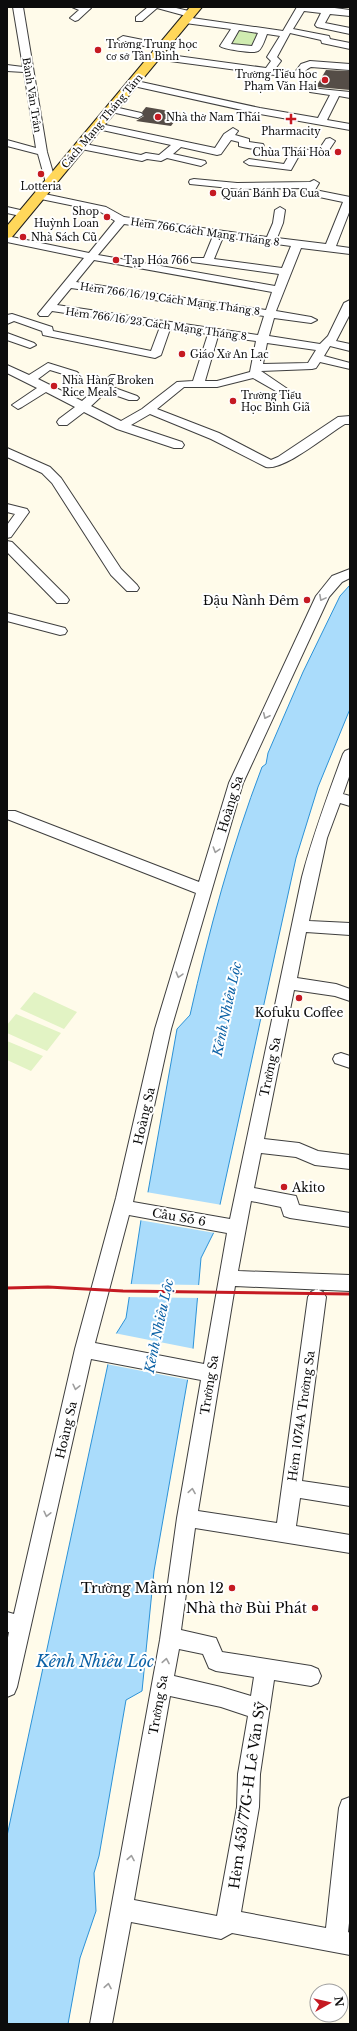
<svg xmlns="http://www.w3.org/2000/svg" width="357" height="2031" font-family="'Libre Baskerville',serif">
<rect width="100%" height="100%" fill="#fffbea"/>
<path fill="#d0ecb1" d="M233,29L261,32L253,48L224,44Z"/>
<path fill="#e2f3c4" d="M34,992L77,1012L64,1029L20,1009Z
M16,1014L61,1033L47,1051L7,1033V1025Z
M7,1041L43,1056L31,1071L7,1060Z"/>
<path fill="#aadcfb" stroke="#2c92d7" d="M350,585V709L318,787L296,858L214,1232L201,1258L193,1349L154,1571L142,1691L126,1700L99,1856L94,1873L96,1911L80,1958L68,2024H7V1836L108,1364L116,1334L126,1318L141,1220L148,1192L177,1029L190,1015C209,931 231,848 262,767L266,764L268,753L303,672L340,596Z"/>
<path fill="#fffbea" d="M146,1192L222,1205L215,1233L139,1220Z
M129,1284L201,1285L200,1298L127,1297Z
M114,1333L195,1349L189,1380L106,1364Z"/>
<path fill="#554d47" d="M326,70L350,71V90L316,87Z
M146,107L181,113L171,126L136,121L144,116L142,112Z"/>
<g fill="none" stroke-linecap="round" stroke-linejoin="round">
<defs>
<path id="minor" d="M13,7H23L47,152L56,183L51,186L46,183L38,154L7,146V140L36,148L24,72L7,71V65L23,67Z
M72,7H90L91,8L78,20L75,21L70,18L79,10Z
M148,7H172L193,12L195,14L190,17L157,8L142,21H136V17Z
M297,7H327L350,10V16L330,14L325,23L350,28V34L317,27L315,25L321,13L304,11L293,29L329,36L330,39L350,43V49L322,43L321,40L290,33L277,57L281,61L275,69L295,72L301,64L310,61L350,64V70L311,67C305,69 303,76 297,78L155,59L150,56L155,53L266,68L271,61L267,57L280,36L267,34C265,39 262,49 258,51C254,54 223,49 220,46L231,29L185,23L180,20L185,17L283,31ZM239,30L258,33L252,46L231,44Z
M123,36L163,44L168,47L163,50L120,41L118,39Z
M132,80L260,108L318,118L330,95L310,92V88L350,92V98L339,96L327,120L350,124V130L260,114L129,85L127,83Z
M110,106L141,113L143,115L138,118L107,111L105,109Z
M96,123L215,148L224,134L233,128L238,131L235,135L249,139V142L263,144L264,146C258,151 247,148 239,146V142L231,140L221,154L217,155L181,147L173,154L205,161L206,163L201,166L167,158L161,161L147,159L142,161L76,148L75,146L80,143L141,155L146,153L159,155L171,145L93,128L91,126Z
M330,138L335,141L325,156L300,154L291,170L249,165L244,162L249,159L284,164L293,148L318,151L326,139Z
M194,179L237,183L310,182L314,180L319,183L315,190L350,197V210L336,246L350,248V254L301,248L276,311L311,317L317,320L311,323L274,318L269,336L320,344L328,336L344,303L350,300V314L336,341L350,344V351L330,346L324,356L350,363V369L320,362L316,368L312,369L261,371L289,390L291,392L289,394H281L253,378L217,387H184L157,409L219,433L271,460L278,457L338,417L350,416V424H345C328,434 284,471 266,467L211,439L150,414L131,425L182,442L184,445L182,448H174L117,429L84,412L67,425H59L57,422L59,419L75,407L46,392L22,407L18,409L12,405L37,388L7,373V365L29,375L48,363L77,372L79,374L73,377L50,370L38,379L82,401L111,375H119L121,377L112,387L137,396L139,398L137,400H129L106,392L91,406L121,421L142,409L177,382L193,381L208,334L170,329L161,355L155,358L43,335L42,331L14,321L7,324V315L12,314L52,327L53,331L151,351L160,327L52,311L48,316H40L38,314L84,258L7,242V236L89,253L115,221L99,211L36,198L35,196L36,194L40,193L106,207L124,217L267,237L273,223L275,210L280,207L285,210L283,223L277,238L326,244L343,202L305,194L304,192L306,188L240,189L190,184L189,182L190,180ZM124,224L213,236L204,258H192L191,260L192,262L279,274L275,286L98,255ZM223,237L291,246L282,268L214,259ZM94,260L272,292L266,310L76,282ZM71,288L264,316L258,335L57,305ZM218,336L256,341L250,372L217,381H205ZM267,343L316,350L308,363L263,364Z
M7,207L29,212L30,214L25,217L7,213Z
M7,333L34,343L36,345L30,348L7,340Z
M7,448L50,467L61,478L121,569L137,585L139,588L137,591H127L111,575L52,483L42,473L7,457Z
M7,504L27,509L29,512L11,537L7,538V525L15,514L7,512Z
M7,541L12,542L67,597L69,600L67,603H57L7,552Z
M350,569V578L342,582L329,597L243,783L171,1029L133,1202L230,1219L302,877C313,835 328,795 343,754L345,751L350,749V774L343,794L350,796V806L340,803L327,838L309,921L350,923V935L306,932L297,978L336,984L350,989V1001L335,996L294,990L264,1139L299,1143L318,1151L350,1155V1169L315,1165L296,1157L261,1153L254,1188L296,1196L299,1205L350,1213V1227L290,1218L284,1216L281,1207L251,1201L238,1271L350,1275V1291L235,1286L198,1511L277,1523L308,1297L311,1292L317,1289L323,1292L326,1297L302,1481L350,1488V1506L300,1498L296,1526L350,1535V1553L195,1528L181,1630L216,1638L222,1652L311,1666L318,1669L321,1676L318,1683L311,1686L274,1680L260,1774L259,1807L241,1912L326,1928L339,1808L342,1800L350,1797V1914L348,1932L350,1933V1955L232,1933L221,1939L131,1922L112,2024H90L160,1640L177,1518L201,1380L91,1359L17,1687L14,1694L7,1697V1643L9,1632H7V1612L14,1614L75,1349L116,1198L155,1029L196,893L7,819V811H15L199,882L229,783L316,596L332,576ZM129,1215L227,1233L204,1364L95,1343ZM179,1649L203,1654L209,1668L216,1671L254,1677L251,1696L221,1687L174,1676ZM170,1696L221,1707L248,1716L238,1774L237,1807L217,1916L134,1900Z
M7,613L65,628L67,631L65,634L60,635L7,621Z
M341,1053L350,1056V1068L335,1063L333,1059L335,1055Z"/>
<path id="major" d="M190,7H202L12,237L7,238V226Z"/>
</defs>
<use href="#minor" stroke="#3f3f3f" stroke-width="2"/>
<use href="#major" stroke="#1d1d1d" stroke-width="2"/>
<use href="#minor" fill="#fff" fill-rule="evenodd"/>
<use href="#major" fill="#ffd75a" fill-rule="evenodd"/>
<path stroke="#c51a22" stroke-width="3" d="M7,1288L48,1287L123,1291L350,1294"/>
</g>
<defs><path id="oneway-chevron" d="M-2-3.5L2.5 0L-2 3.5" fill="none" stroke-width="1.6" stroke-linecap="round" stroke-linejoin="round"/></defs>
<g stroke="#9e9e9e">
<use href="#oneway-chevron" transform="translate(322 598) rotate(118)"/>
<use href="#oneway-chevron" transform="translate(266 716) rotate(115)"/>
<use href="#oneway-chevron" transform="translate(216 850) rotate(107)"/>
<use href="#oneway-chevron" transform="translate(179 975) rotate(106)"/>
<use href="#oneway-chevron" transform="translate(76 1387) rotate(103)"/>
<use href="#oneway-chevron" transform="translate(192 1491) rotate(-81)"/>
<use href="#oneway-chevron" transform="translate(47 1514) rotate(103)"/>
<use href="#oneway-chevron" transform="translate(166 1661) rotate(-80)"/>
<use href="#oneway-chevron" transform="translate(131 1858) rotate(-80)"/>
<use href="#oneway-chevron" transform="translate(108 1986) rotate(-80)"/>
</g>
<g fill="#c51a22" stroke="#fff" stroke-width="1.5">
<circle cx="98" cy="50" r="4"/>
<circle cx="325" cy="80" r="4"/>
<circle cx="158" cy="117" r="4"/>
<path d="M289 113h4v4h4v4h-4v4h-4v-4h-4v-4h4z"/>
<circle cx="338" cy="152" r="4"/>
<circle cx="41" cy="174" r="4"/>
<circle cx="213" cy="193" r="4"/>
<circle cx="107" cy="217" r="4"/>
<circle cx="23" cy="237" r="4"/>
<circle cx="116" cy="260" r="4"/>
<circle cx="182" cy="354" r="4"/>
<circle cx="54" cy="386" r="4"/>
<circle cx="233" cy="401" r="4"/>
<circle cx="307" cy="600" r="4"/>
<circle cx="299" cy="998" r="4"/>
<circle cx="284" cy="1187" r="4"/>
<circle cx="232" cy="1588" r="4"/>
<circle cx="315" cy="1608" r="4"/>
</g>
<g text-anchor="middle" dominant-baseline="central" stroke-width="4" stroke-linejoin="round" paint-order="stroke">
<g font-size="10" fill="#0c0c0c" stroke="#fff" text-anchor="start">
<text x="106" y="44">Trường Trung học<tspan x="106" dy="12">cơ sở Tân Bình</tspan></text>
<text x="317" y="74" text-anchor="end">Trường Tiểu học<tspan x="317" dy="12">Phạm Văn Hai</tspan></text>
<text x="166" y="117">Nhà thờ Nam Thái</text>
<text x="291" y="131" text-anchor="middle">Pharmacity</text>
<text x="330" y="152" text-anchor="end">Chùa Thái Hòa</text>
<text x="41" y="186" text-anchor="middle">Lotteria</text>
<text x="221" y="193">Quán Bánh Đa Cua</text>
<text x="99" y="211" text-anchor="end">Shop<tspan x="99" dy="12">Huỳnh Loan</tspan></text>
<text x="31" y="237">Nhà Sách Cũ</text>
<text x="124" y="260">Tạp Hóa 766</text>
<text x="190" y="354">Giáo Xứ An Lạc</text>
<text x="62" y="380">Nhà Hàng Broken<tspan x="62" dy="12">Rice Meals</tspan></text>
<text x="241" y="395">Trường Tiểu<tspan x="241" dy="12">Học Bình Giã</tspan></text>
</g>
<g font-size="10" fill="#0c0c0c" stroke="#fff">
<text transform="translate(32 95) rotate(81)">Bành Văn Trân</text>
<text transform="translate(102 121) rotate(-50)">Cách Mạng Tháng Tám</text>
<text transform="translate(205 232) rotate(8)">Hẻm 766 Cách Mạng Tháng 8</text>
<text transform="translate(170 299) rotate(8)">Hẻm 766/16/19 Cách Mạng Tháng 8</text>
<text transform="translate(156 324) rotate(8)">Hẻm 766/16/23 Cách Mạng Tháng 8</text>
</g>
<g font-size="12" fill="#0c0c0c" stroke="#fff" text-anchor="end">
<text x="299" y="600">Đậu Nành Đêm</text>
<text x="299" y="1012" text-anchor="middle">Kofuku Coffee</text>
<text x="292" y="1187" text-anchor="start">Akito</text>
</g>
<g font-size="12" fill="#0c0c0c" stroke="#fff">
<text transform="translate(230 804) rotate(-73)">Hoàng Sa</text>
<text transform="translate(270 1067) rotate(-78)">Trường Sa</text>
<text transform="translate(144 1116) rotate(-77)">Hoàng Sa</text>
<text transform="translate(179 1217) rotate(10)">Cầu Số 6</text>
<text transform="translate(209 1385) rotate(-81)">Trường Sa</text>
<text transform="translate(301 1416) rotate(-82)">Hẻm 1074A Trường Sa</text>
<text transform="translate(66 1430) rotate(-77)">Hoàng Sa</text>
<text transform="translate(158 1705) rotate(-80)">Trường Sa</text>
</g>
<g font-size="13" font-style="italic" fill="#0c62a6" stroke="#fff">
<text transform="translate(227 1009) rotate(-78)">Kênh Nhiêu Lộc</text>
<text transform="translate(159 1326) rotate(-78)">Kênh Nhiêu Lộc</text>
</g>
<g font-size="14" fill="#0c0c0c" stroke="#fff" text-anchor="end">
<text x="224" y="1588">Trường Mầm non 12</text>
<text x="307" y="1608">Nhà thờ Bùi Phát</text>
</g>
<g font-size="14" fill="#0c0c0c" stroke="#fff">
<text transform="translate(247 1795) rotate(-82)">Hẻm 453/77G-H Lê Văn Sỹ</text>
</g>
<g font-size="16" font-style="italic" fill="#0c62a6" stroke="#fff">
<text x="95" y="1661">Kênh Nhiêu Lộc</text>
</g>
</g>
<rect width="357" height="2031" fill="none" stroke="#0c0c0c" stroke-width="16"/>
<g transform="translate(329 2003) rotate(82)"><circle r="19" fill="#ffffff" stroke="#9e9e9e"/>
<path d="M0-3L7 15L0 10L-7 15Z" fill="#c51a22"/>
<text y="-6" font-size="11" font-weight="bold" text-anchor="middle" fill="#0c0c0c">N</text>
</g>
</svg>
